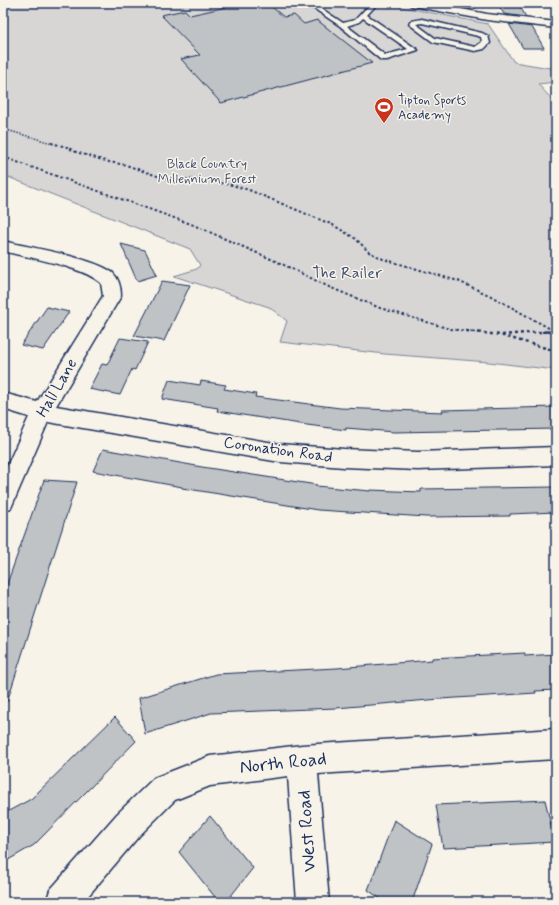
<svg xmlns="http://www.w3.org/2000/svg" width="559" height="905" font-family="Mynerve,sans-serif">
<rect width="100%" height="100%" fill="#f7f3e8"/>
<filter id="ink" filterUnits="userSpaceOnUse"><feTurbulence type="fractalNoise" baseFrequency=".025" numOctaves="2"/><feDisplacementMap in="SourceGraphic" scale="8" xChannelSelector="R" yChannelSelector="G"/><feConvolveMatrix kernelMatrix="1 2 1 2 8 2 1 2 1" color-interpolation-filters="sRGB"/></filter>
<g filter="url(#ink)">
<path fill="#d7d6d4" stroke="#798299" d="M3,3H382L488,24L514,62L556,69V82L538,84L556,104V370L489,362L385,354L280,342L287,321L269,307L174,276L197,269L200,265L190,249L3,175Z"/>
<path fill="#c0c3c5" stroke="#1b2f5e" d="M245,3H267L284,17L294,15L304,24L317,20L372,63L221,103L181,59L200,55L161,15L185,10L190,15Z
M497,3H518L526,17L504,14Z
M509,24L532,27L544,48H523Z
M121,244L145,250L157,275L137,281Z
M162,281L190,285L164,341L134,336Z
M47,307L69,312L43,350L21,345Z
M120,338L148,342L135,370L132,369L120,395L89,389L102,364L107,365Z
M169,380L200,385L201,381L226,385L224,389L256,394L255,397L340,408L443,412L442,410L556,407V429L394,432L346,428V430L307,425L217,411L218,408L162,399Z
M103,449L202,467L317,485L316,486L370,491V490L421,492V489L556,487V512L510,514V516L426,517L318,510L182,488V487L93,471Z
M44,480L77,482L7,702H3V595Z
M525,653V656L556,654V690L535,691L536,693L440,699L336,708L211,713L145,734L139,698L216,674L337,668L432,660V658Z
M115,717L136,741L34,845L3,863V814L31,799Z
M545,800L555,842L443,848L436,805Z
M210,816L253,868L226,902H219L179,852Z
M394,820L432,844L412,902H385L368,890Z"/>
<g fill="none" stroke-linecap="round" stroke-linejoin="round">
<defs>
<path id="lane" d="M306,3H313L343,23L355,20L371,3H378L367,15L418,50L387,60H381L340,26ZM363,18L408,49L385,55L347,26L359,22Z
M422,19L482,33L488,36L490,43L484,49L475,51L433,42L409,24L411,21ZM422,23L478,36L481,37L482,42L475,47L435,38L416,24Z"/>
<path id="street" d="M458,3H477L479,5L473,8L460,5Z
M3,241C28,247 95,258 113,273C119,279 121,288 121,296L56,406L280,444L344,449L418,452L556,447V465L418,470L344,467L280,462L48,422L11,508L3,511V475L29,417L3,409V393L37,402L103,296L101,283C82,266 29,258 3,251Z
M556,729V759L318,774L329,902H297L288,776L210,786L175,800L139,836L83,902H46L50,890L117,814L154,778L210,756L302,745Z"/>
<path id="primary" d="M406,3H430L487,14L556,22V28L487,20L412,6Z"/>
</defs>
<use href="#lane" stroke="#1b2f5e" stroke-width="3"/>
<use href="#street" stroke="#1b2f5e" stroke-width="3"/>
<use href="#primary" stroke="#1b2f5e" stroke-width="3"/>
<path stroke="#1b2f5e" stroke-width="1.5" stroke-dasharray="1.5 1.5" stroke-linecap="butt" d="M3,129L55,144"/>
<path stroke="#1b2f5e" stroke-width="2" stroke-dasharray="2.5 2.5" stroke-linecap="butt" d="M51,143L67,147L76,152L109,162L126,165L163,178L201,180L232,185L249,190L333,225L356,239L369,252L383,259L458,281L491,296L556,332
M3,157L191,224L280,263L329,287L380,308L450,329L474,332
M542,332L553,331"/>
<path stroke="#1b2f5e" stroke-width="2.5" stroke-dasharray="3 3" stroke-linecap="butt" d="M466,331L500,335L556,351
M554,331L556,332
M502,335L553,331"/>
<use href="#lane" fill="#f7f3e8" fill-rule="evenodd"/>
<use href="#street" fill="#f7f3e8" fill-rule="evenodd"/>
<use href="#primary" fill="#f7f3e8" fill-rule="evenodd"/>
</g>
</g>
<defs>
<symbol id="stadium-pin" viewBox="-11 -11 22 30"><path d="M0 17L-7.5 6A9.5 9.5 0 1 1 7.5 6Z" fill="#c8321e" stroke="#f7f3e8"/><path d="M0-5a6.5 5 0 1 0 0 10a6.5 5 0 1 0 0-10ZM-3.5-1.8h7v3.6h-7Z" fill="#fff"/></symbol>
</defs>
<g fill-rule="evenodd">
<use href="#stadium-pin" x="373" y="96" width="22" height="30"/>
</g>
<g text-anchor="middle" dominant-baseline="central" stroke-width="3" stroke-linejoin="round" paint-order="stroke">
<g font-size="13" fill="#1b2f5e" stroke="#f7f3e8" text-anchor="start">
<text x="398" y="100">Tipton Sports<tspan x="398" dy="15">Academy</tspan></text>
</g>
<g font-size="13" fill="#415076" stroke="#f7f3e8">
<text x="207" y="164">Black Country<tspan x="207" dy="15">Millennium Forest</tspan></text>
</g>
<g font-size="16" fill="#415076" stroke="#f7f3e8">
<text x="347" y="273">The Railer</text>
</g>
<g font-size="16" fill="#1b2f5e" stroke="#f7f3e8">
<text transform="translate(57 388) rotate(-60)">Hall Lane</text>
<text transform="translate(278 450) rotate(8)">Coronation Road</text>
</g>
<g font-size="19" fill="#1b2f5e" stroke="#f7f3e8">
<text transform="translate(283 763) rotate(-6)">North Road</text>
<text transform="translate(307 831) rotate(-94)">West Road</text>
</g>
</g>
<rect width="559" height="905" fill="none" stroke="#f7f3e8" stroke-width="16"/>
<rect x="8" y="8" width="543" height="889" fill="none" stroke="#1b2f5e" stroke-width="1.5" filter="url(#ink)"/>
</svg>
